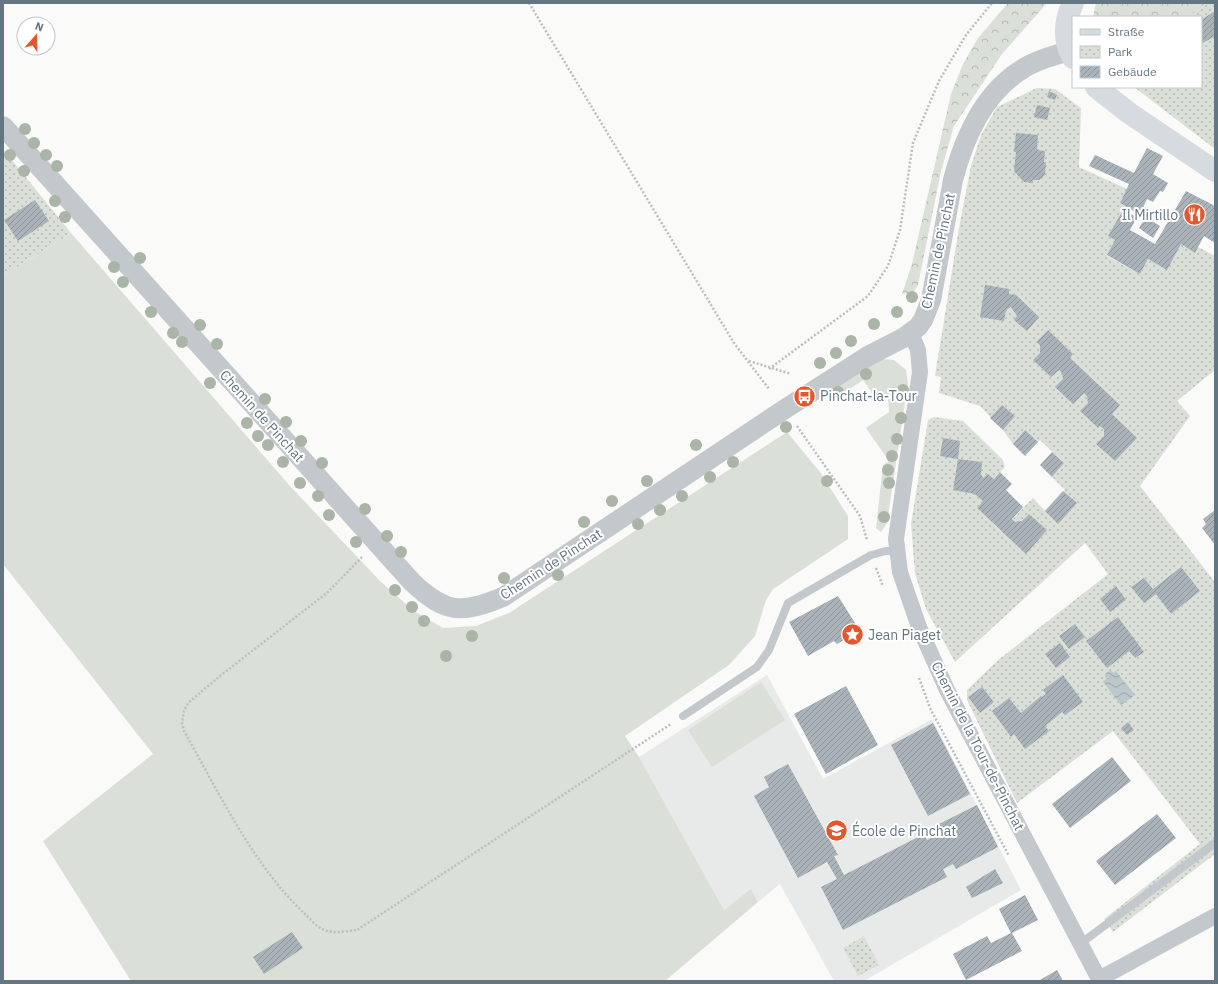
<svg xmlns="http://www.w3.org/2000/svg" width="1218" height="984" font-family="'IBM Plex Sans',sans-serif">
<defs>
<pattern id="forest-crowns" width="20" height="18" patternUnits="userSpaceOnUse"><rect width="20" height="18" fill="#dadfd7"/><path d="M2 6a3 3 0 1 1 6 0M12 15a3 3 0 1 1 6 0" fill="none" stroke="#b4b9b4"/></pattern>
<pattern id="park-dots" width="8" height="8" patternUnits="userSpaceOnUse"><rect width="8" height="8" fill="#dadfd7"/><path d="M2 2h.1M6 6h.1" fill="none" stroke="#b4b9b4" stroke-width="1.8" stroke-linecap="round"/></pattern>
<pattern id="water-waves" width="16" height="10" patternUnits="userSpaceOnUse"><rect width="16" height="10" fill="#bbc7cb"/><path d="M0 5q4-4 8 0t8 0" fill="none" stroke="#9ca6aa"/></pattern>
<pattern id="building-hatch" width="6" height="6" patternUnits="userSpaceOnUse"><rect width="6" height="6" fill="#aab3b9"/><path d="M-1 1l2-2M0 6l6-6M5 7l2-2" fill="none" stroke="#8e969c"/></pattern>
</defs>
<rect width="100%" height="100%" fill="#fafaf8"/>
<path fill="#e8e9e9" d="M767,675L823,779L932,719L1021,890L864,981H834L780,884L758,902L751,890L724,910L639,757Z"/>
<path fill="#dadfd7" d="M71,233L289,485L380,581L414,611L443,628L476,626L509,613L787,432L820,472L848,516V539L773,589L766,600L755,636L729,665L625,736L639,757L724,910L751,889L758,902L665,981H131L43,841L153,754L3,564V276Z
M882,359L894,360L906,370L908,383L887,523L881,532L876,528L883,465L889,461L866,428L889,412L888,397L873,394L863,380L834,400L829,392L862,368Z
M761,682L785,720L712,767L688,730Z"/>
<path fill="url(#forest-crowns)" d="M1008,3H1047L1002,54L954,126L941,171L918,285L913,293L902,294L912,264L951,94L963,64L978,38Z
M1096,3H1209L1187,17H1093Z"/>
<path fill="url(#park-dots)" d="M1209,3H1215V149L1134,87H1201V17H1187Z
M1037,88L1055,89L1081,108L1079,167L1127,189L1120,203L1126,206L1108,236L1115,240L1107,256L1140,274L1148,259L1167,269L1181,244L1195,253L1198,247L1215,256V370L1177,401L1190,416L1140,486L1215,582V854L1113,932L1104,919L1200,844L1113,731L1017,803L967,700V690L997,661L1108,574L1085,543L955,662L926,609L915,573L911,524L928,420L934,417L963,421L1003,460L1005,467L987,486L992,491L977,508L1001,531L1033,498L1045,511L1065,490L1052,477L1064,463L1040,440L1038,442L1025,430L1013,444L1003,430L980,406L939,393L941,377L935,376L959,228L971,166L981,135L997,107Z
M3,149L71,233L3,276Z
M864,936L879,965L858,976L843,948Z"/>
<path fill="url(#water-waves)" d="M1111,671L1114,673L1116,671L1135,695L1121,705L1103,682L1106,679L1105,676L1107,672Z"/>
<path fill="url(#building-hatch)" d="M1215,11V36L1201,44V20Z
M1049,91L1057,95L1055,100L1047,97Z
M1037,105L1050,108L1047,120L1034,117Z
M1016,133L1038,135L1037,150L1045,151L1044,162H1046L1045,175L1039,180H1033V183L1024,182L1014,171L1016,152H1014Z
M1147,148L1163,156L1153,174L1168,183L1163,192L1160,191L1153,202L1147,199L1142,210L1137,213L1120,203L1129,184L1089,166L1095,155L1134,173Z
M1186,191L1215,206V243L1204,236L1195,253L1181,244L1167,270L1148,259L1140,274L1107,255L1115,240L1108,236L1123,210L1137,217L1130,230L1155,244Z
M35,200L49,221L18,241L4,220Z
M1146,217L1160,226L1153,238L1139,228Z
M985,285L1009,289V294L1016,295L1039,317L1027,331L1014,320L1017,316L1011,307L1006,310L1004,321L980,317Z
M1048,330L1073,354L1070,358L1120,405L1112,414L1137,438L1115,461L1096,444L1104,436V429L1100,426L1098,428L1080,411L1088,403L1087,396L1084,393L1073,404L1055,387L1063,379L1062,373L1059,370L1051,377L1033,360L1040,353V345L1036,342Z
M1002,405L1015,416L1003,430L990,418Z
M1025,430L1038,442L1025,456L1013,444Z
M943,438L960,441L958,459L982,462L981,474L983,478L988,474L994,479L1000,472L1012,484L1006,490L1023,507L1012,519L1015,522L1022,521L1029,514L1047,530L1026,554L977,508L983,501L975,494L953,490L958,459L940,456Z
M1052,452L1064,463L1052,477L1040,465Z
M1063,491L1077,503L1058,524L1045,511Z
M1215,510V545L1202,528L1206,524L1203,519Z
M1181,567L1200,591L1171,614L1156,594L1144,603L1131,587L1144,578L1153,589Z
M1116,586L1126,600L1110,612L1100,599Z
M838,596L860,631L837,644L834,641L808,656L789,622Z
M1118,617L1144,652L1135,658L1129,651L1107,668L1086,641Z
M1075,624L1085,637L1069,649L1059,636Z
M1060,643L1070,657L1056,668L1045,654Z
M1063,675L1083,702L1065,715L1062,712L1045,726L1049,731L1025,749L1014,734L1011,737L992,711L1009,698L1021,713L1041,696L1042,697L1046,694L1043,690Z
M846,686L878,745L826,774L794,714Z
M982,687L994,702L980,713L968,697Z
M1128,722L1134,730L1127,735L1121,728Z
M933,723L970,794L928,816L891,745Z
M1112,757L1131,781L1070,828L1052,804Z
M788,764L838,855L834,856L844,875L924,834L927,840L941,833L937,825L977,805L998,847L956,869L953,864L943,869L947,877L843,930L821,887L837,879L827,862L798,878L754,796L769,787L764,777Z
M1157,814L1176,838L1115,885L1096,861Z
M995,869L1003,883L972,898L966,887Z
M1025,895L1038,920L1012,933L1022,951L966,980L953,954L987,936L991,943L1011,933L999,909Z
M292,932L303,948L264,974L253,957Z
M1057,970L1063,981H1040V980Z"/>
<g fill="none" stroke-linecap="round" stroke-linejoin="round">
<path stroke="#bbbfc2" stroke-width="2.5" stroke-dasharray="2 2" stroke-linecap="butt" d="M529,3L734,343L769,389
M749,361L791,374
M769,369L868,296L888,266L900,230L913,143L939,81L966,35L992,3
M797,426L860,516L867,540
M362,557L328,592L220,676L188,703L184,711L182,723L184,731C218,791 254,867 306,915C311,920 317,927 324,930C334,934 347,931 357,930L671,724
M876,568L883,586
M919,678L930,708L1009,856"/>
<path stroke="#c3c8cc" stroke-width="8" d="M683,716L757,667L769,650L788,603L871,555L886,551H896
M1080,944L1215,843"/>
<path stroke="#c3c8cc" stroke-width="16" d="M911,333L918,350L920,372L896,539L900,572L919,627L947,690L1100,981
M1099,979L1215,916"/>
<path stroke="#c3c8cc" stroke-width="20" d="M3,126L412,582C446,614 461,614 503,597L785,409L868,356L903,338L918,327L923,320L931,300L953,180C964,138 983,94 1021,70C1035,60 1053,56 1069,51"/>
<path stroke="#d6dbdf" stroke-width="22" d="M1073,3C1064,22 1063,40 1073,58
M1096,87L1129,113L1215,171"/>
</g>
<g fill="#aab4a7">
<circle cx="25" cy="129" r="6"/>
<circle cx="34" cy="143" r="6"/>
<circle cx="10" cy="155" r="6"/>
<circle cx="46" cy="155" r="6"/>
<circle cx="57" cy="166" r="6"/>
<circle cx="24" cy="171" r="6"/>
<circle cx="55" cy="201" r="6"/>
<circle cx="65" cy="217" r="6"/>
<circle cx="140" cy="258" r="6"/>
<circle cx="114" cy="267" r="6"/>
<circle cx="123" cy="282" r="6"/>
<circle cx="912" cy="297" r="6"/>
<circle cx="151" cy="312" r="6"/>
<circle cx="897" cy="312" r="6"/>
<circle cx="874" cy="324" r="6"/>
<circle cx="200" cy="325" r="6"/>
<circle cx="173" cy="333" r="6"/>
<circle cx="851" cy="341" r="6"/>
<circle cx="182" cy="342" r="6"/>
<circle cx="217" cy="344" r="6"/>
<circle cx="836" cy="353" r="6"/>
<circle cx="820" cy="363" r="6"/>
<circle cx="866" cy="374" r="6"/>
<circle cx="210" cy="383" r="6"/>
<circle cx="903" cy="390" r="6"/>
<circle cx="838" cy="392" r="6"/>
<circle cx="265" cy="399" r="6"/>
<circle cx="901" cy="418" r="6"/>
<circle cx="286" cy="422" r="6"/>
<circle cx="247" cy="423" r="6"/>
<circle cx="786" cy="427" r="6"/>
<circle cx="258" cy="436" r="6"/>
<circle cx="897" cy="439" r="6"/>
<circle cx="301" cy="441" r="6"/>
<circle cx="268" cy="445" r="6"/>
<circle cx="696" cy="445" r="6"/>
<circle cx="892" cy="456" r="6"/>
<circle cx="283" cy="462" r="6"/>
<circle cx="733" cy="462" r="6"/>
<circle cx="322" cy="463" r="6"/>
<circle cx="888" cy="470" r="6"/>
<circle cx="710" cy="477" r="6"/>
<circle cx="647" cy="481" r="6"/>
<circle cx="827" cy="481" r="6"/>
<circle cx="300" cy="483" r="6"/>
<circle cx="889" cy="483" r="6"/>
<circle cx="318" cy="496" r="6"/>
<circle cx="682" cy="496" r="6"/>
<circle cx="612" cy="501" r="6"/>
<circle cx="365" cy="509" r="6"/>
<circle cx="660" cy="510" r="6"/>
<circle cx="329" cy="515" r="6"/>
<circle cx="884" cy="517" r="6"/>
<circle cx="584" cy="522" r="6"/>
<circle cx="638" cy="524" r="6"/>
<circle cx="387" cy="536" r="6"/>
<circle cx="356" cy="542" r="6"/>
<circle cx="401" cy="552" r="6"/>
<circle cx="558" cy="575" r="6"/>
<circle cx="504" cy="578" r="6"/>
<circle cx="395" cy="590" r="6"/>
<circle cx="412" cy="607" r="6"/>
<circle cx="424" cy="621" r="6"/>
<circle cx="472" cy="636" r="6"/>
<circle cx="446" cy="656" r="6"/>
</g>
<defs>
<symbol id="restaurant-disc" viewBox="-11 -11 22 22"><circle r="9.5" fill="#e4572e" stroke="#fff"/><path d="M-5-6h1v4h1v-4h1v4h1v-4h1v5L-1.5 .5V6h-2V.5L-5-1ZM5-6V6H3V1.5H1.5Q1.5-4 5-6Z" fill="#fff"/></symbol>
<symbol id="bus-disc" viewBox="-11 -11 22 22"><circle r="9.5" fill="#e4572e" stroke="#fff"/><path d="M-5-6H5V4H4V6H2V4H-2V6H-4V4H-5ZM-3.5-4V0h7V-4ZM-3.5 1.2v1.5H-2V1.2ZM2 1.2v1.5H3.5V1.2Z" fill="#fff"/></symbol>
<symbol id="sight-disc" viewBox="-11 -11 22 22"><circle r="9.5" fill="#e4572e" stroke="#fff"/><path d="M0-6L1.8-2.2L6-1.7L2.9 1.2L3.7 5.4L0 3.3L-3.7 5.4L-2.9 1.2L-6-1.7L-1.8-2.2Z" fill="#fff"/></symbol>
<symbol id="school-disc" viewBox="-11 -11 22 22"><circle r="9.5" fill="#e4572e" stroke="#fff"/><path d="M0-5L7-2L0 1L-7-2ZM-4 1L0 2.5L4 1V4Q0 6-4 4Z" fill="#fff"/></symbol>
</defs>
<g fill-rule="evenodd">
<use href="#restaurant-disc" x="1182" y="202" width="25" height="25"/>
<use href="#bus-disc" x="792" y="384" width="25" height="25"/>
<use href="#sight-disc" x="840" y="622" width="25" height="25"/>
<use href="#school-disc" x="824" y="818" width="25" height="25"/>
</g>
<g text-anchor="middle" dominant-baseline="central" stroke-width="4" stroke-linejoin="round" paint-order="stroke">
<g font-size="14" fill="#657683" stroke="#fff" text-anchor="start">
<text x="1178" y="215" text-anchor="end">Il Mirtillo</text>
<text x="820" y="396">Pinchat-la-Tour</text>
<text x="868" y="635">Jean Piaget</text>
<text x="852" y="831">École de Pinchat</text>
</g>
<g font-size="14" fill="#657683" stroke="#fff">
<text transform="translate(938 251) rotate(-78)">Chemin de Pinchat</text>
<text transform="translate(262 416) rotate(48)">Chemin de Pinchat</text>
<text transform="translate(551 564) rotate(-33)">Chemin de Pinchat</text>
<text transform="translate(978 746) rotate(63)">Chemin de la Tour-de-Pinchat</text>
</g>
</g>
<rect width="1218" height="984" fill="none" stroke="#657683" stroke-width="8"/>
<rect x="1072" y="16" width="130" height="72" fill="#ffffff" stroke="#c1c8cd"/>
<rect x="1080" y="29" width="20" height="6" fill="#d6dbdf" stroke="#c1c8cd"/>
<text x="1108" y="36" font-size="12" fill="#657683">Straße</text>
<rect x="1080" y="46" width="20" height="12" fill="url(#park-dots)" stroke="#c1c8cd"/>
<text x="1108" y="56" font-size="12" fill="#657683">Park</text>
<rect x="1080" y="66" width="20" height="12" fill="url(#building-hatch)" stroke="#c1c8cd"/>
<text x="1108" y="76" font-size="12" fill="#657683">Gebäude</text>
<g transform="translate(36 36) rotate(20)"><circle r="19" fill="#ffffff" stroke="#c1c8cd"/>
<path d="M0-3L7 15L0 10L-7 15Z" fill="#e4572e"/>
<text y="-6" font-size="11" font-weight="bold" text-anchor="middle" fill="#657683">N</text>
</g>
</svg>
